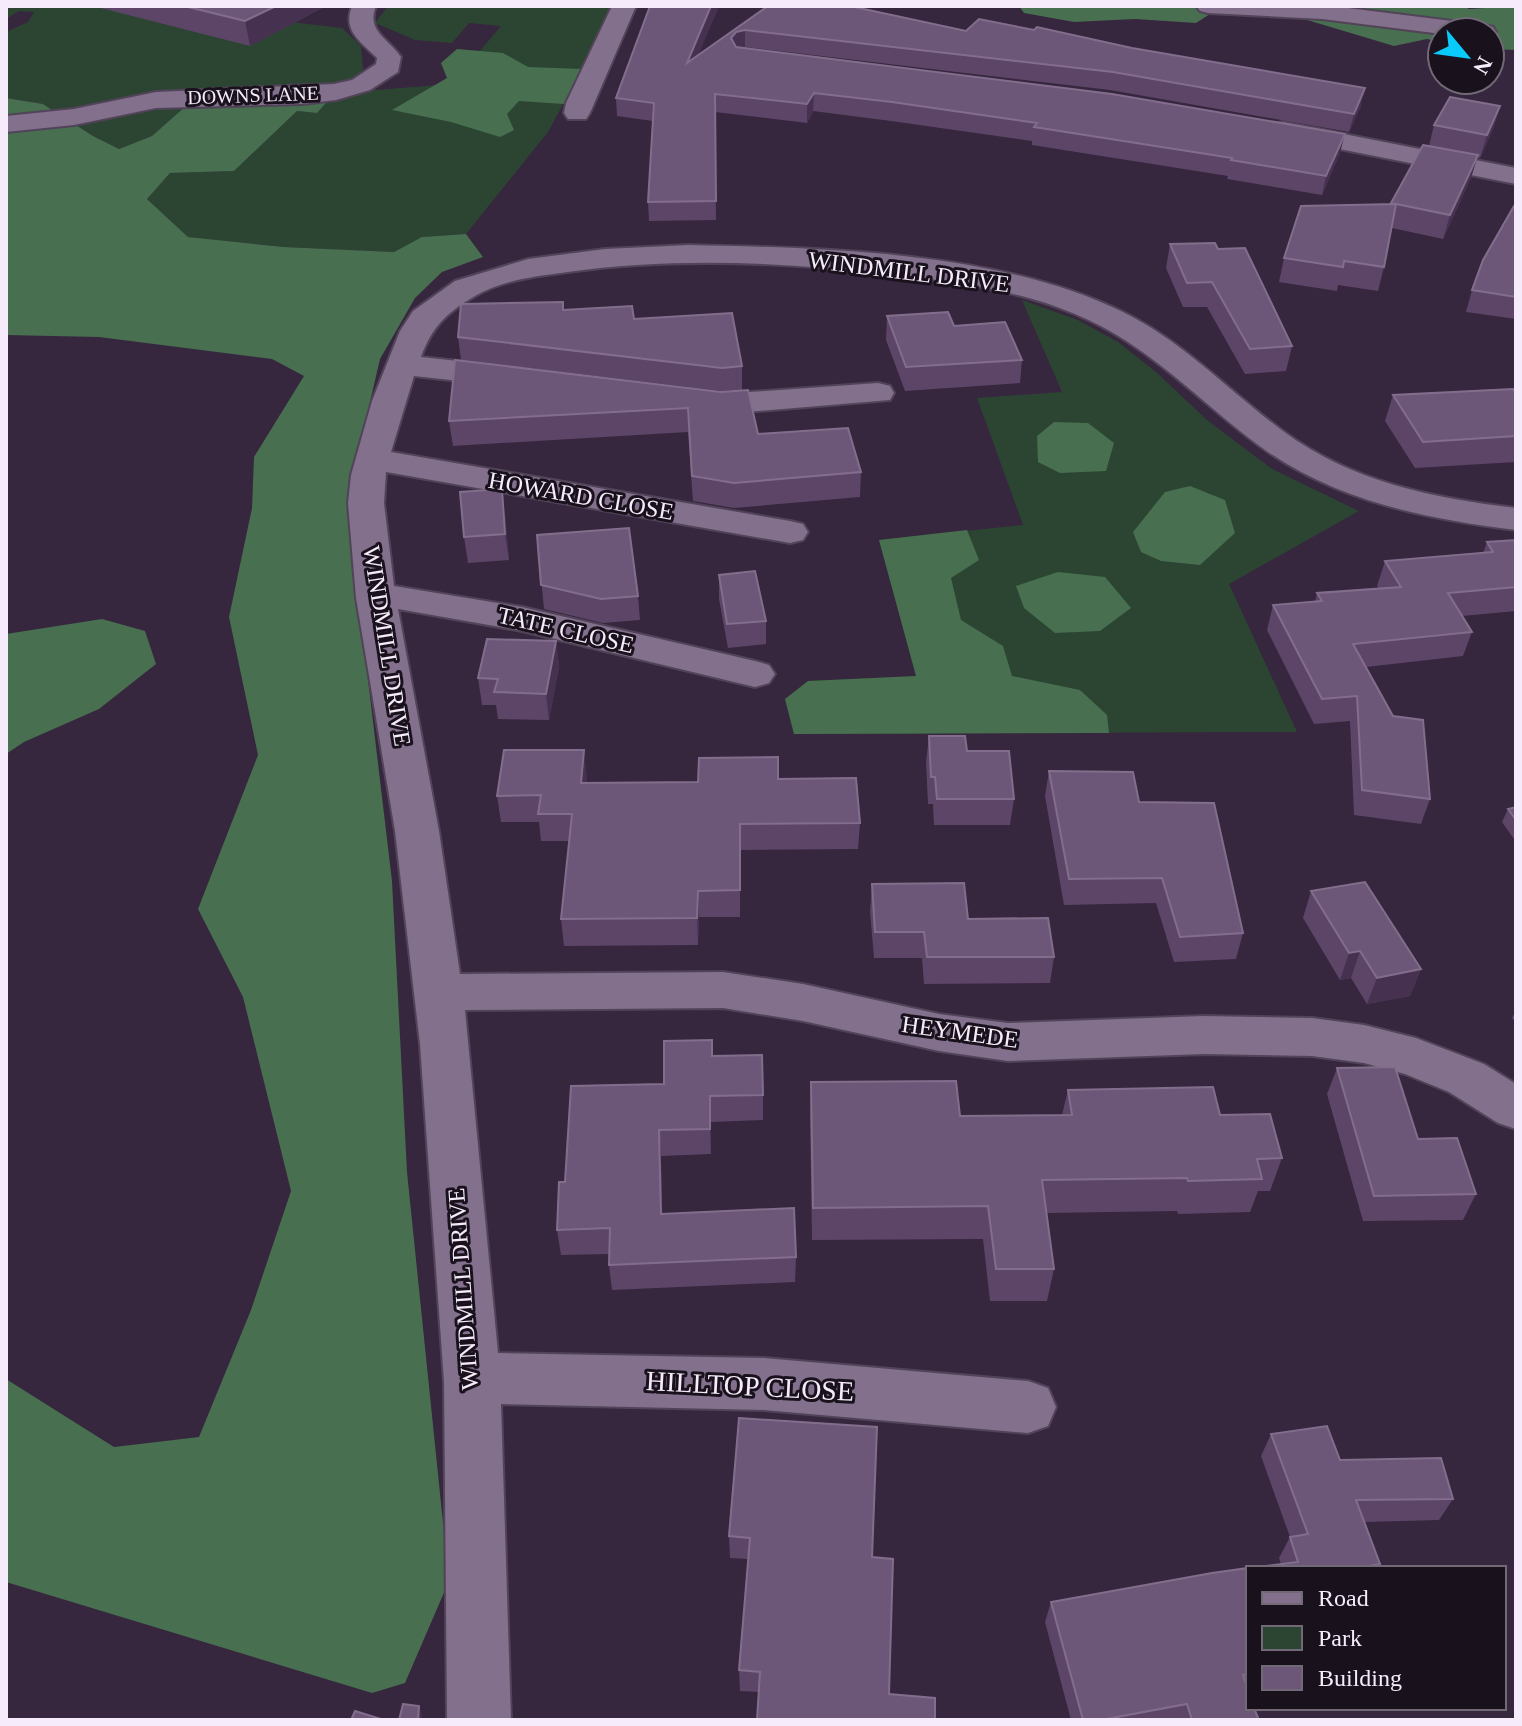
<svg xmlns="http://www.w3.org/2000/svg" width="1522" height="1726" font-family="Georgia,serif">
<rect width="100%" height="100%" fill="#36263e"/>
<path fill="#2c4532" d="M6,6H237L299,23L342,28L361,46L363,69L355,79L377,90L437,85L448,78L441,63L457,49L480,51L501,26L469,23L452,43L415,40L375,23L388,6H616L548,132L466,234L423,237L394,252L284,247L188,237L147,199L170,173L234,171L297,111L317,113L325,104L187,105L152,136L119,149L93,136L43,104L6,98V32L28,22L34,12L19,11L6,19Z
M1022,300L1078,320L1118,342L1156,372L1207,420L1272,469L1359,511L1229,584L1297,732L794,734L785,700L808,681L916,676L879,540L1023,525L977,398L1062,392Z"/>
<path fill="#476f50" d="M1019,6H1466L1469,9L1516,6V50L1490,49V32H1442V42L1427,39L1394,46L1277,11L1218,9L1196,23L1135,19L1074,22L1024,13Z
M457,49L503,53L528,67L583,69L564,104L519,101L507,114L514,130L500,137L451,122L392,110L447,78L441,63Z
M6,98L43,104L93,136L119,149L152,136L187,105L326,103L317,113L297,111L234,171L170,173L147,199L188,237L284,247L394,252L422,237L466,234L483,257L442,272L415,298L380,359L360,445L355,570L392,881L407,1172L449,1581L405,1683L372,1693L6,1582V1379L114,1447L199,1437L251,1310L291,1191L243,997L198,909L258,755L229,617L252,508L254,457L304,376L272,359L99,337L6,335Z
M1054,422L1088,423L1114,443L1106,471L1060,473L1038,462L1037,436Z
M1190,486L1225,500L1235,533L1200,565L1161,561L1141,552L1133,532L1165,492Z
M967,530L979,560L951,578L961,620L1003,646L1012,676L1080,690L1107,715L1109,733L794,734L785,699L808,681L916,676L879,540Z
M1058,572L1105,577L1131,608L1100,631L1055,633L1024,608L1016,586Z
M102,619L145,631L156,664L99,709L24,742L6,754V634Z"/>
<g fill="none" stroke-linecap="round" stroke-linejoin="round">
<defs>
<path id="minor" d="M352,6H376C366,31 388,38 401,57L398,72L370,90L336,100L302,104L156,108L74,125L6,132V116L74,109L156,92L334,84L352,80L376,64L377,58C361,42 342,31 352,6Z
M612,6H636L590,113L586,119H568L564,113L566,103Z
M1196,6H1332L1484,25L1493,27L1496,32L1490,38V32L1442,34L1322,19L1208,13L1200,11Z
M1283,122L1516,168V184L1274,136L1270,130L1274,124Z
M689,245C825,248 999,251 1123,312C1184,342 1229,391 1283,431C1352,482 1433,498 1516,508V530C1427,519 1335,501 1261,447C1198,401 1149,344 1075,314C1015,289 951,281 887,274C782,262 673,257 568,272C538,276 501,280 475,296C446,313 432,327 421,357L515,367L527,370L531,377L527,384L515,387L414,376L391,452L790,521L803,524L808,532L803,540L790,543L386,472L384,503L394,586L522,607L755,661L769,665L775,674L769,683L755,687L522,631L398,609L439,831L460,974L723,972L803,984L939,1014L1008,1023L1204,1016L1312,1018L1364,1025L1416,1038L1484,1064L1516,1084V1129L1498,1123L1449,1092L1405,1074L1364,1063L1312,1056L1204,1054L1008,1061L939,1051L803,1021L723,1008L465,1010L498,1353L764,1358L1028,1381L1048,1388L1056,1407L1048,1426L1028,1433L764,1410L501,1404L511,1720H447L444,1382L420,1044L395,831L356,598L348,503L351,475L372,401L400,331L413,311L455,281L528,259L605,249Z
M878,383L890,386L894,393L890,400L722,414L678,406L673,399L678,392L690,389L722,394Z"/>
</defs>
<use href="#minor" stroke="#514358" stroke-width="4"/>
<use href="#minor" fill="#82708c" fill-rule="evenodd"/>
</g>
<path fill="#5d4568" d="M101,6H326L250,46L101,8Z
M719,6L698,55L768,6L966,31L1361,106L1349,132L1110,90L745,47L742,48L1340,153L1322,195L1227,179L1228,176L1032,145V141L891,121L813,111L807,123L715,112L716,220L649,221L648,202L653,121L617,116L616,98Z
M1500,106L1493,129L1480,158L1477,157L1471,178L1443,239L1392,228L1384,267L1378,291L1338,285L1337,291L1279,282L1284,258L1391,204L1429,146L1434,125Z
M1516,206V319L1466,312L1472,290Z
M1170,244L1218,249L1292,346L1286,371L1245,374L1207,307H1183L1166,268Z
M563,310L634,319L742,366V390L722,391L461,360L458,337Z
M887,316L954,326L1022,360L1020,383L905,391L886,340Z
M721,392L758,434L861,472L860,497L734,508L693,501L688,432L453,446L449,421Z
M1516,393V462L1415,468L1385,421L1393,395Z
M505,515L509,560L468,563L464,537Z
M537,535L638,596L640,620L603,623L544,609Z
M1516,540V611L1462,616L1472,632L1463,656L1366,667L1430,799L1421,824L1354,815L1350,721L1314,724L1267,630L1273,605L1315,602L1317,593L1379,589L1377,586L1385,561L1483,553L1487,542Z
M719,575L766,621V644L728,648L719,599Z
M556,641L559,667L549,720L498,719L496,705H482L478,678Z
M929,736L967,751L1014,799L1010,825H934L933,804H928L926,762Z
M1049,771L1139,802L1243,933L1236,959L1174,962L1156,903L1064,905L1045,796Z
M587,777L586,783L698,782L778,779L860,823L858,849L740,850V917H699L698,945L564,946L561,919L569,841H541L539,822H501L497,796Z
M1516,807V842L1502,822L1508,809Z
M872,884L968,919L1054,957L1050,983L924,984L922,958H874L870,911Z
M1311,891L1421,969L1410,996L1367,1004L1351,978L1340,980L1303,918Z
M1516,1010V1023L1512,1018Z
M713,1056L763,1095V1120L711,1122V1154L661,1156L662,1214L796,1257L795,1282L612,1290L609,1265V1254L561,1255L557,1230L565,1182L664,1084Z
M1337,1068L1418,1139L1476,1194L1463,1220L1363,1221L1327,1094Z
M811,1082L960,1116L1062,1115L1068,1090L1220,1115L1282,1158L1270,1191H1258L1250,1212L1178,1214L1177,1211L1046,1213L1054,1269L1047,1301H990L983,1239L812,1240L810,1116Z
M739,1418L872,1557L889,1694L759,1692L740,1691L739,1670L748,1559L730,1558L729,1536Z
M1271,1434L1340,1460L1453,1499L1439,1520L1364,1522L1380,1564L1378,1568H1250L1281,1564L1279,1558L1290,1537L1261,1456Z
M1248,1568V1708L1259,1720H1071L1045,1622L1051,1602Z"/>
<path fill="#463151" d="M276,6H326L250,46L245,21Z
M711,6H719L687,81V63Z
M745,30V47L736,49L731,38L736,32Z
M1365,88L1361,106L1349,132L1354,114Z
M814,93L813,111L807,123V104Z
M1500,106L1493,129L1480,158L1487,135Z
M1345,134L1340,153L1322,195L1326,176Z
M1478,155L1471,178L1443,239L1450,215Z
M502,489L505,515L509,560L505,534Z
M556,641L559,667L549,720L546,694Z
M584,750L587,777L584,809L581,783Z
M698,891L699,917L698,945L697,918Z
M1360,951L1351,978L1340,980L1349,953Z
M1421,969L1410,996L1367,1004L1377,978Z
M710,1096L711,1122V1154L710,1129Z
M659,1130L661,1156L663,1239L661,1214Z
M419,1706L422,1716V1720H418Z"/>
<path fill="#6d5778" stroke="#826e8c" stroke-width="2" d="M184,6H276L245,21Z
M650,6H711L687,63L768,6H850L966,31L979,19L1034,30L1037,27L1132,48L1365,88L1354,114L1113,72L745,30L736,32L731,38L736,47L1112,94L1345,134L1326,176L1231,160L1232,158L1034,127L1037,123L892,102L814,93L807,104L715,94L716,201L648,202L654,103L616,98Z
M1450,97L1500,106L1487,135L1434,125Z
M1423,145L1478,155L1450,215L1396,204L1384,267L1344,261L1343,267L1284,258L1301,206L1396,204L1391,203Z
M1514,206H1516V297L1472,290L1483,260Z
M1215,243L1218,249L1245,248L1292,346L1250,349L1212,282L1187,283L1170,244Z
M563,302V310L632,306L634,319L732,313L742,366L722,368L458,337L461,304Z
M948,312L954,326L1005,322L1022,360L906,367L887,316Z
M455,360L721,392L748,390L758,434L848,428L861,472L734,483L692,476L688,408L449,421Z
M1513,389L1516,393V436L1423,442L1393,395Z
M502,489L505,534L464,537L460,492Z
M629,528L638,596L601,599L541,585L537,535Z
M1516,540V587L1448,593L1472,632L1353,644L1393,716L1423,720L1430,799L1362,790L1357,696L1322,699L1273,605L1322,601L1317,593L1401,587L1385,561L1493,552L1487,542Z
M755,571L766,621L727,624L719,575Z
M487,639L556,641L546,694L494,692L498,679L478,678Z
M929,736H965L967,751H1009L1014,799H937L935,777H931Z
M504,750H584L581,783L698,782L699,758L778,757V779L856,778L860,823L740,824V890L698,891L697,918L561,919L572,814H538L541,795L497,796Z
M1049,771L1133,772L1139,802L1214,803L1243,933L1180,937L1162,878L1069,879Z
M1516,807V820L1508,809Z
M1365,882L1421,969L1377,978L1360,951L1349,953L1311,891Z
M964,883L968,919L1048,918L1054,957H927L924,932H875L872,884Z
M712,1040V1056L762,1055L763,1095L710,1096V1129L659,1130L661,1214L794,1208L796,1257L609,1265L610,1228L557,1230L559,1182H565L571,1086L664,1084V1041Z
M1395,1067L1418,1139L1457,1138L1476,1194L1374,1196L1337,1068Z
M956,1081L960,1116L1072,1115L1068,1090L1213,1087L1220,1115L1270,1114L1282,1158L1257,1159L1262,1179L1188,1181L1187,1178L1042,1180L1054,1269H996L988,1206L813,1208L811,1082Z
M739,1418L877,1427L872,1557L893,1559L889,1694L935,1698V1720H757L760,1672L739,1670L750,1538L729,1536Z
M1327,1426L1340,1460L1441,1458L1453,1499L1356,1500L1380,1564L1358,1568H1250L1298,1562L1290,1537L1308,1534L1271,1434Z
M1248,1568V1674L1243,1675L1248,1690V1708H1254L1259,1720H1192L1187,1704L1101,1720H1083L1051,1602L1212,1573Z
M403,1704L419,1706L418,1720H399Z
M355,1711L384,1720H351Z"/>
<g text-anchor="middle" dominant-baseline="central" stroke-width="6" stroke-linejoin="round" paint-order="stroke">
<g font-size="20" fill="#f6ebfb" stroke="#19121d">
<text transform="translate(253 95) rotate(-2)">DOWNS LANE</text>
</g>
<g font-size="24" fill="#f6ebfb" stroke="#19121d">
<text transform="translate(909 272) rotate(7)">WINDMILL DRIVE</text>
<text transform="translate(581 496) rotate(10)">HOWARD CLOSE</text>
<text transform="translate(566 630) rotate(13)">TATE CLOSE</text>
<text transform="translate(387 646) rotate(81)">WINDMILL DRIVE</text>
<text transform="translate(960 1032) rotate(8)">HEYMEDE</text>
<text transform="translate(463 1289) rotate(-94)">WINDMILL DRIVE</text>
</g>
<g font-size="28" fill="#f6ebfb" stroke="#19121d">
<text transform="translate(750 1386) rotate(3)">HILLTOP CLOSE</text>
</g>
</g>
<rect width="1522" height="1726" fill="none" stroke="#f6ebfb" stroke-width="16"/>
<rect x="1246" y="1566" width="260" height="144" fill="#19121d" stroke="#716976" stroke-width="2"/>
<rect x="1262" y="1592" width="40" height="12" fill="#82708c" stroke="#716976" stroke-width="2"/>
<text x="1318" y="1606" font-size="24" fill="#f6ebfb">Road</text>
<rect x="1262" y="1626" width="40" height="24" fill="#2c4532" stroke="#716976" stroke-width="2"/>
<text x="1318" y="1646" font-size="24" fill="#f6ebfb">Park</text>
<rect x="1262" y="1666" width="40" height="24" fill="#6d5778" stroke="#716976" stroke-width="2"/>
<text x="1318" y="1686" font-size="24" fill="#f6ebfb">Building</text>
<g transform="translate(1466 56) rotate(119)"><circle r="38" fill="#19121d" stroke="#716976" stroke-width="2"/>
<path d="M0-6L14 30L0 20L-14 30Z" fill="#09cafa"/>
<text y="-12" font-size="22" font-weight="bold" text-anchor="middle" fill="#f6ebfb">N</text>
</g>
</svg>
